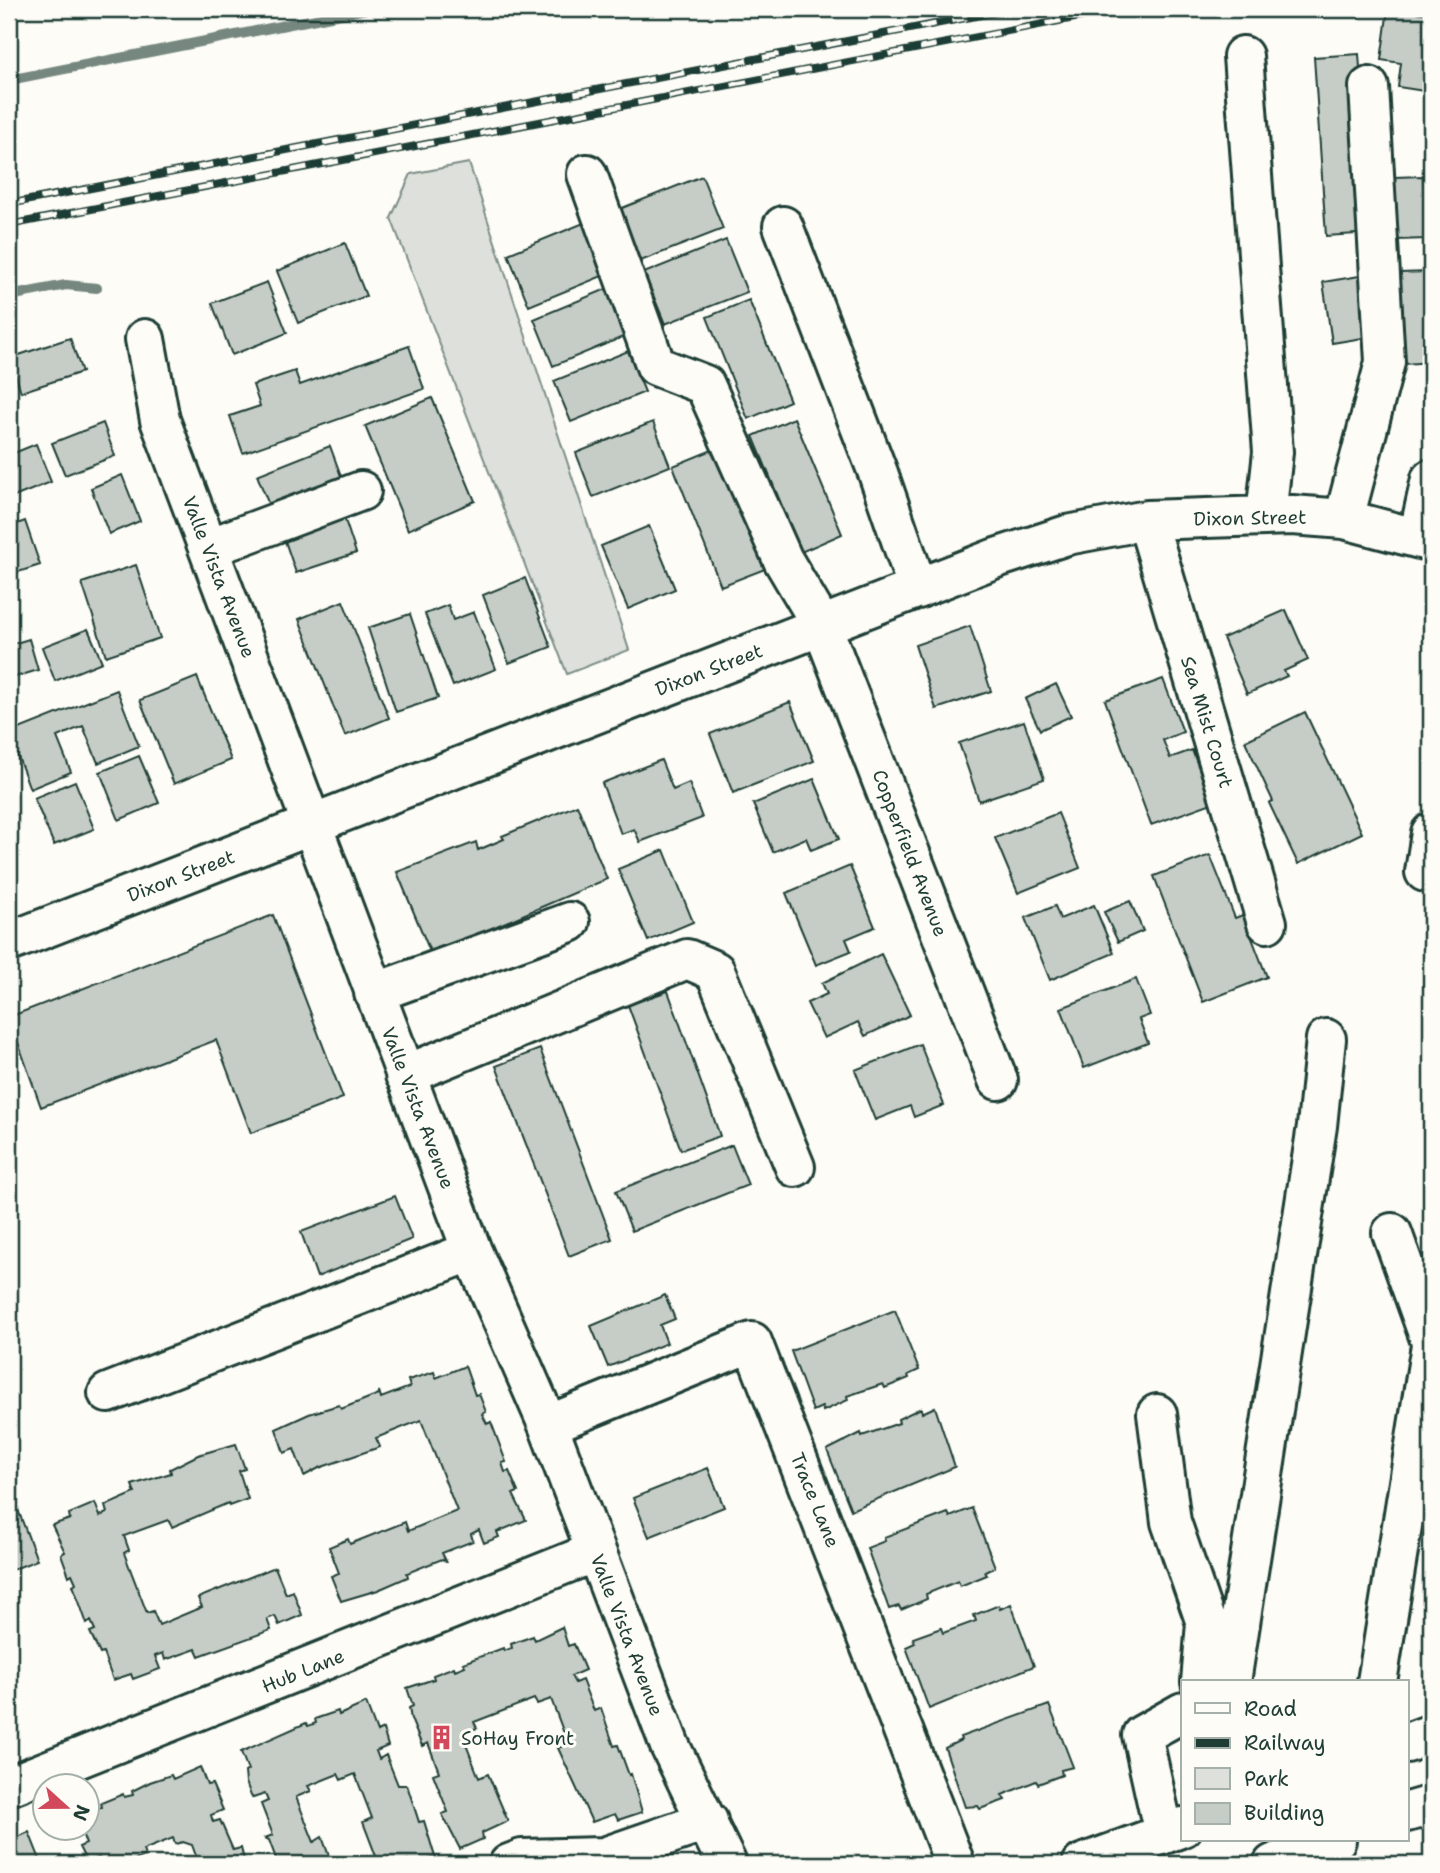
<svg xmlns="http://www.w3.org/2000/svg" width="1440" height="1873" font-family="'Shantell Sans',sans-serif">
<rect width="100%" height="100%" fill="#fdfcf7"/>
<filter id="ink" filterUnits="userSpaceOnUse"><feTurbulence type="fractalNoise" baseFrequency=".0143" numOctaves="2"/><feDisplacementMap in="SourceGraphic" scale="14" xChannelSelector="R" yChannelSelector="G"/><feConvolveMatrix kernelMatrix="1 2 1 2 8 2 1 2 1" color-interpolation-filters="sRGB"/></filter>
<g filter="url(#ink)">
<path fill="#dde0db" stroke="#7e8e88" stroke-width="2" d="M469,163L629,650L567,674L391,218L411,174Z"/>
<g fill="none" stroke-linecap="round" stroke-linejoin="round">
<path stroke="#75877f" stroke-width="10" d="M9,80L366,9
M9,296L66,285L97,288"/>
</g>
<path fill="#c6cdc7" stroke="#1f3d34" stroke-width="2" d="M1388,9L1431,14V92L1398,87L1401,63L1381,60Z
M1359,54L1372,233L1326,236L1314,57Z
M702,176L723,229L638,262L617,210Z
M1423,176L1426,239L1397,240L1394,177Z
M591,220L612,272L529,306L508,254Z
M726,240L747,292L665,324L644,273Z
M345,243L366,296L298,323L277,271Z
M1429,272L1431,362L1405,364L1400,273Z
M1366,275L1375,336L1332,343L1323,282Z
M267,282L287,333L232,355L212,303Z
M616,285L635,332L553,366L534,319Z
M749,300L790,401L748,419L707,317Z
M70,338L82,372L21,392L10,358Z
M409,346L424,389L243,453L230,416L260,406L253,385L295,371L300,385Z
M628,351L645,392L571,422L554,381Z
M432,398L475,501L408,530L365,426Z
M794,418L842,534L801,552L753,436Z
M653,422L670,466L593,497L576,453Z
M103,423L115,456L65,475L52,443Z
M36,444L51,482L9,499V455Z
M330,446L345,487L273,515L257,475Z
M717,448L765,569L721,586L673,466Z
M122,475L140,521L109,534L91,488Z
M344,517L356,553L296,573L284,538Z
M25,521L40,565L9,575V527Z
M649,526L675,589L628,609L601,546Z
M136,565L160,638L106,656L82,583Z
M525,578L551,647L509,663L483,595Z
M343,601L389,718L345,736L299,619Z
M448,605L453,620L474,612L496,669L453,686L425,614Z
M1286,610L1308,660L1284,671L1287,676L1247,694L1223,638Z
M410,614L438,698L396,712L368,628Z
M970,626L991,691L936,709L915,645Z
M88,629L102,662L55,681L42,647Z
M29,639L38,670L9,679V645Z
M197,677L231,760L174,784L140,700Z
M1163,679L1183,732L1163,740L1170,758L1192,750L1212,803L1151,825L1105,700Z
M1056,684L1071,716L1040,730L1025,699Z
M117,690L139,746L98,763L83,726L57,737L71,772L30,789L9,733Z
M790,702L814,761L733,793L710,734Z
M1305,712L1362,833L1298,864L1269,803L1273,801L1245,741Z
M1024,721L1044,779L979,801L959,743Z
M139,756L159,803L119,820L100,772Z
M661,760L673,790L689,783L702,818L640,842L634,829L621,834L602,783Z
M814,779L839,839L811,850L806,838L773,852L753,804Z
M75,781L94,829L54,845L34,798Z
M577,805L607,879L431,954L397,872L476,842L478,850L504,839L502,836Z
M1058,813L1080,868L1018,893L995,838Z
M664,850L693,922L648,941L618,869Z
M1210,855L1235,918L1243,915L1267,977L1203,1002L1154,876Z
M850,866L875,927L846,939L851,951L816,965L786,893Z
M1130,901L1143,931L1118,942L1104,912Z
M1094,905L1114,953L1050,980L1025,918L1055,906L1060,919Z
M273,915L343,1098L251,1133L216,1040L41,1107L9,1017Z
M881,954L910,1015L865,1036L858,1022L824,1038L807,1003L827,994L822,983Z
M1136,979L1150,1015L1139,1019L1148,1043L1084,1068L1061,1008Z
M668,991L720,1136L681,1150L628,1005Z
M920,1044L944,1105L914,1117L910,1106L875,1120L855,1070Z
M540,1049L612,1239L569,1256L496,1066Z
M732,1145L748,1185L632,1231L616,1191Z
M395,1196L412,1239L317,1277L301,1232Z
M665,1295L675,1319L660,1325L667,1343L608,1367L591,1326Z
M895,1310L919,1370L908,1375L909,1378L885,1388L883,1384L847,1396L848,1400L823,1411L822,1407L813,1411L791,1351Z
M465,1366L475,1395L479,1394L486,1412L482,1414L487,1424L491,1422L506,1462L502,1463L505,1472L509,1471L518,1492L513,1494L526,1520L497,1532L499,1537L484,1543L479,1530L471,1534L473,1541L442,1553L446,1561L442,1559L407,1573L408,1577L378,1590L341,1601L331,1576L339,1573L329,1547L348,1539L350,1544L405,1522L408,1531L457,1511L421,1420L376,1438L380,1447L319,1468L304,1476L294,1449L284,1453L276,1429L309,1414L339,1405L341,1409L379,1394V1391L381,1398L410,1387L408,1380L418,1377L434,1372L436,1378Z
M935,1407L955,1467L851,1510L827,1450L861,1433L862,1436L899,1423L898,1419L921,1408L922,1413Z
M236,1444L245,1469L239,1471L248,1499L229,1506L228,1503L172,1527L168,1520L124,1536L129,1550L124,1553L147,1613L153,1611L159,1625L202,1607L198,1598L275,1567L286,1594L293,1591L302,1615L279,1625L275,1616L267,1619L271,1630L199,1656L196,1649L165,1660L163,1653L155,1656L160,1669L133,1679L131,1674L113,1680L103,1653L100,1654L90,1632L95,1630L91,1621L87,1624L73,1585L76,1583L72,1574L69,1576L61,1554L65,1552L52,1525L70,1519L69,1514L95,1503L100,1516L107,1513L105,1506L135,1493L132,1485L171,1473L170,1469L198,1455Z
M708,1468L724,1507L649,1537L633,1498Z
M9,1486L37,1560L9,1571Z
M972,1508L995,1567L985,1572L987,1575L960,1586L958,1581L926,1594L927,1599L901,1610L899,1606L889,1609L867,1548L885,1541L884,1537L948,1513L950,1517Z
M1011,1604L1034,1666L929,1709L906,1647L915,1643L913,1638L941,1628L943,1633L976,1621L974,1615L999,1605L1000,1609Z
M562,1627L568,1646L574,1644L585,1670L571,1676L575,1683L582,1680L594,1711L601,1708L614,1746L618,1745L629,1775L631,1774L642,1812L618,1820L615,1814L592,1822L558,1748L568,1744L551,1699L537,1704L534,1699L474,1722L477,1728L462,1734L479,1778L488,1774L508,1821L482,1833L483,1839L460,1849L442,1814L448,1812L433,1774L439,1772L428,1743L422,1746L411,1719L409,1708L413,1706L407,1688L434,1679L433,1675L454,1667L455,1670L465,1666L463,1663L503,1648L504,1651L512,1648L511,1644L533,1636L535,1640Z
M366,1703L377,1732L383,1729L388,1746L376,1751L379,1759L386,1755L398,1785H407L419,1822L424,1821L435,1857L417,1864H409L408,1860L396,1864H379L363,1822L372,1818L355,1774L341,1780L338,1774L308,1786L311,1791L296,1797L314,1842L322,1837L332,1864H278L269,1840L265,1838L273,1835L261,1804L268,1801L265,1794L253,1798L251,1796L246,1782L245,1772L248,1770L241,1752L306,1723L308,1726L316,1723L315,1719L338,1711L339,1715Z
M1049,1705L1073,1767L1061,1770L1062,1775L1038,1784L1036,1781L1002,1795L1005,1800L980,1809L978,1806L965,1807L945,1748L961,1740L960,1737Z
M200,1767L207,1785L212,1784L223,1810L211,1815L213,1822L220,1820L233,1850L241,1848L245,1864H199L192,1845L183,1842L175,1844L173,1838L143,1850L145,1856L132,1861L133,1864H102L99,1857L87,1863L79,1847L86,1844L80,1828H88V1811L102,1807L101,1803L123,1794L124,1797L133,1795L132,1791L150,1782L171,1775L173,1779Z
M29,1832L41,1862L50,1861L51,1864H9V1841Z"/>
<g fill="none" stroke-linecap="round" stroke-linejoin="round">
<defs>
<path id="minor" d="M1243,56L1273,452L1266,516
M587,174L656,366L705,385L783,560L822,626L998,1080
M783,226L878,473L918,589
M145,339L160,420L472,1251L548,1425L670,1746L727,1864
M1344,519L1385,362L1369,87
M1147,520L1267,923
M1418,538L1431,479
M209,548L361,491
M1425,872L1431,833
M9,942L996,558L1067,535L1147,520L1292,515L1344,519L1431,542
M374,993L570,922
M405,1075L687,959L715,971L795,1167
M1392,1233L1431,1342
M108,1393L472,1251
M1157,1414L1171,1522L1206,1623L1201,1682
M548,1425L752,1342L955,1864
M1231,1682L1317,1126L1326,1039
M1377,1682L1431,1345
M9,1786L595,1552
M1164,1834L1142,1735L1183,1712
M509,1864L522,1859L604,1857L708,1821"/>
<path id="major" d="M1407,1743L1431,1734
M1407,1812L1431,1805
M1082,1864L1183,1827
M1273,1864L1336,1840"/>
</defs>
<use href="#minor" stroke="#1f3d34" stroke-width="44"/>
<use href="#major" stroke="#1f3d34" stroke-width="44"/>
<use href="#minor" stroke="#fdfcf7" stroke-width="38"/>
<use href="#major" stroke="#fdfcf7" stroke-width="38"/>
<defs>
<path id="rail" d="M9,204L1012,9
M9,225L1121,9"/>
</defs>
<use href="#rail" stroke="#1f3d34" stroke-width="8"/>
<use href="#rail" stroke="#fdfcf7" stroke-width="5" stroke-dasharray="16" stroke-linecap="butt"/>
</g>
</g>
<defs>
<symbol id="building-bare" viewBox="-9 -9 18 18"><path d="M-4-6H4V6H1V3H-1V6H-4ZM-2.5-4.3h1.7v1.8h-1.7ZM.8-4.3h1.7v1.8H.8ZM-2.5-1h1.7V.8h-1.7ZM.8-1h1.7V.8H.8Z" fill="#d1495b" stroke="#fdfcf7" stroke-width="2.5" paint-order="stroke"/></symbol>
</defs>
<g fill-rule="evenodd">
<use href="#building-bare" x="424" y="1720" width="35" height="35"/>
</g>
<g text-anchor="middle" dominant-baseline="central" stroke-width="6" stroke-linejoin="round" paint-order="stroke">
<g font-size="19" fill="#1f3d34" stroke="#fdfcf7">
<text transform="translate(1250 518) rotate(-1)">Dixon Street</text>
<text transform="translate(219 577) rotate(69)">Valle Vista Avenue</text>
<text transform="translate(709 670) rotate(-21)">Dixon Street</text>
<text transform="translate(1207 722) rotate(73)">Sea Mist Court</text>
<text transform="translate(910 853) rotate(69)">Copperfield Avenue</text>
<text transform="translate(181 876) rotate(-21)">Dixon Street</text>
<text transform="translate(418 1108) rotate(69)">Valle Vista Avenue</text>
<text transform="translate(815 1500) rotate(68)">Trace Lane</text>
<text transform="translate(627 1635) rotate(69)">Valle Vista Avenue</text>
<text transform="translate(303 1671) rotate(-22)">Hub Lane</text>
</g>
<g font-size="19" fill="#1f3d34" stroke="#fdfcf7" text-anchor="start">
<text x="461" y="1738">SoHay Front</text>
</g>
</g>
<rect width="1440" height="1873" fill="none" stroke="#fdfcf7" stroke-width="35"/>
<rect x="18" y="18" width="1405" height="1838" fill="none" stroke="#1f3d34" stroke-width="2.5" filter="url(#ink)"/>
<rect x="1181" y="1680" width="228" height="161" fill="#fdfcf7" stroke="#a4b0a9" stroke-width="2"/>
<rect x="1195" y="1703" width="35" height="10" fill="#fdfcf7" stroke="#a4b0a9" stroke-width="2"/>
<text x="1244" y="1716" font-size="21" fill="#1f3d34">Road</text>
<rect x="1195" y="1738" width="35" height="10" fill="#1f3d34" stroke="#a4b0a9" stroke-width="2"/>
<text x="1244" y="1750" font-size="21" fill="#1f3d34">Railway</text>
<rect x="1195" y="1768" width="35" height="21" fill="#dde0db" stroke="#a4b0a9" stroke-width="2"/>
<text x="1244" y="1786" font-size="21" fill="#1f3d34">Park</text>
<rect x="1195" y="1803" width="35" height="21" fill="#c6cdc7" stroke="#a4b0a9" stroke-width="2"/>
<text x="1244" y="1820" font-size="21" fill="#1f3d34">Building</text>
<g transform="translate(66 1807) rotate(111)"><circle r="33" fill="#fdfcf7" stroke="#a4b0a9" stroke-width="2"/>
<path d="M0-5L12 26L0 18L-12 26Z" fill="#d1495b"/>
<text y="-10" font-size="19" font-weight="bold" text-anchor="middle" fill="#1f3d34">N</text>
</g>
</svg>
